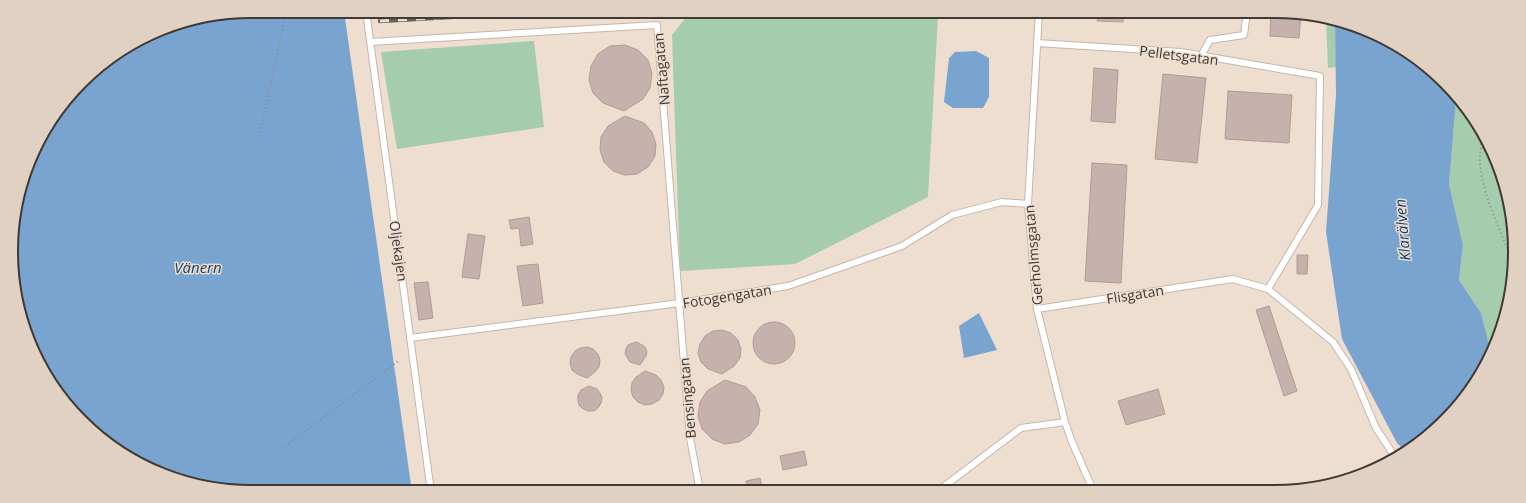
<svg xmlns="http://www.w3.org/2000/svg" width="1526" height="503" font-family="'Open Sans',sans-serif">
<rect width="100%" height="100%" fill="#eedecf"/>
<path fill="#a4ccad" d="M691,11H958L938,15L928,197L795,264L680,271L672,35Z
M1326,18L1335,19L1336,67L1328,68Z
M534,41L544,127L397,149L381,52Z
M1456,101L1483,131L1513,220L1507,314L1491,352L1481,313L1459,280L1463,245L1449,184Z"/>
<path fill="#78a4cf" d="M252,11H344L412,492H252L189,484L118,451L52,385L19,314L13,220L36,145L93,71L160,29Z
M1335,19L1421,61L1456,101L1449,184L1463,245L1459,280L1481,313L1491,352L1483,372L1433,432L1405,451L1397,443L1342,339L1326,232L1336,95Z
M976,51L989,58V97L983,108H953L944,102L949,58L955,52Z
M979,313L997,350L964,358L959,326Z"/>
<path fill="#c7b1ad" stroke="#b19b97" d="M1098,11H1124L1123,22L1097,21Z
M1271,11L1301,14L1299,38L1270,36Z
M625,45L638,50L648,60L652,74L650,88L643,99L624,111L603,103L593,93L589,80L591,66L598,54L610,46Z
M1094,68L1118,70L1115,123L1091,121Z
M1163,74L1206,78L1197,163L1155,159Z
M1228,91L1292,95L1289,143L1225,139Z
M625,116L644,123L652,132L656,144L655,156L648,167L637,174L625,175L613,171L604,162L600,150L601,137L608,126Z
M1092,163L1127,165L1121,283L1085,281Z
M529,217L533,244L521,246L519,228L511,229L509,220Z
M468,234L485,236L479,279L462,277Z
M1297,255H1308L1307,274H1297Z
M538,264L543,303L523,306L517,266Z
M428,282L433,318L419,320L414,283Z
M1269,306L1297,391L1284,396L1256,310Z
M753 343a21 21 0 1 1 42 0a21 21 0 1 1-42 0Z
M722,330L731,333L738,340L741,349L740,358L734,366L722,374L708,369L701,362L698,353L700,344L705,336L713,331Z
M637,342L645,347L647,352L646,356L640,365L630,362L625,354L626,349L628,345L633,343Z
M587,347L593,349L598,354L600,360L599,367L595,372L587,378L577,374L572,370L570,363L571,357L575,351L580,348Z
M645,371L656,375L661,380L664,387L663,394L659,400L652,404L645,405L638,402L633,397L631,390L632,383L636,377Z
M725,380L746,387L755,397L760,410L758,424L750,435L739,442L725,444L712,439L702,429L698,416L700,402L707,391Z
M589,386L597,389L600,393L602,398L601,403L598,408L594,411H588L583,409L579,405L578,400V395L581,390Z
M1158,389L1165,414L1126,425L1118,401Z
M804,451L807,465L783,470L780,456Z
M760,478L763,491H748L746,481Z"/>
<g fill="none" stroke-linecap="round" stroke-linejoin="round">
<defs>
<path id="lane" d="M366,11L431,492
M1039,11L1028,204L1037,309L1065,422L1072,442L1093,490
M370,42L657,25L690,438L700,491
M1037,43L1181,52L1320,76L1318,205L1268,289
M1201,56L1210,40L1244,35L1247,11
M1037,309L1233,279L1268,289L1333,342L1351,369L1376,428L1395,457
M410,338L680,303L788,286L902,246L952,215L1002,202L1028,204
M938,491L1021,428L1065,422"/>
</defs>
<use href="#lane" stroke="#c6b6a8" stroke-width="8"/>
<path stroke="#968b81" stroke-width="2" stroke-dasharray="1 3" stroke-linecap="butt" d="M1483,132C1482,139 1481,147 1480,154C1478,185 1499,228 1511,257
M258,140L286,14L314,11
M282,449L398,361"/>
<use href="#lane" stroke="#fff" stroke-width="6"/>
<defs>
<path id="rail" d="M380,15L437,11
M380,21L556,11"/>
</defs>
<use href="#rail" stroke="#675e57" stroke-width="4.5"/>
<use href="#rail" stroke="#eedecf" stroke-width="3" stroke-dasharray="9" stroke-linecap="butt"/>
</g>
<g text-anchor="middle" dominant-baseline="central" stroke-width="3" stroke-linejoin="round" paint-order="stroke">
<g font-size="14" fill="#403934" stroke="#eedecf">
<text transform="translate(1179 55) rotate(7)">Pelletsgatan</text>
<text transform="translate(661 69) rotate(-95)">Naftagatan</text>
<text transform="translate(399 251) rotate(82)">Oljekajen</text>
<text transform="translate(1033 255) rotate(-95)">Gerholmsgatan</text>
<text transform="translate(1135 294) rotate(-9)">Flisgatan</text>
<text transform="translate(727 296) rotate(-9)">Fotogengatan</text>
<text transform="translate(687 398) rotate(-95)">Bensingatan</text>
</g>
<g font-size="15" font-style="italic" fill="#12436c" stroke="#eedecf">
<text transform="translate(1402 230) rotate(-95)">Klarälven</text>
<text x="198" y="267">Vänern</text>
</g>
</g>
<path d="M0 0H1526V503H0ZM251 18H1275A233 233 0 0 1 1508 251V252A233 233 0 0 1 1275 485H251A233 233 0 0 1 18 252V251A233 233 0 0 1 251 18Z" fill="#e0d1c3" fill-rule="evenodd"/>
<path fill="none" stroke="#403934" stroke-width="2" d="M251 18H1275A233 233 0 0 1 1508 251V252A233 233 0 0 1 1275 485H251A233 233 0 0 1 18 252V251A233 233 0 0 1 251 18Z"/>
</svg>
